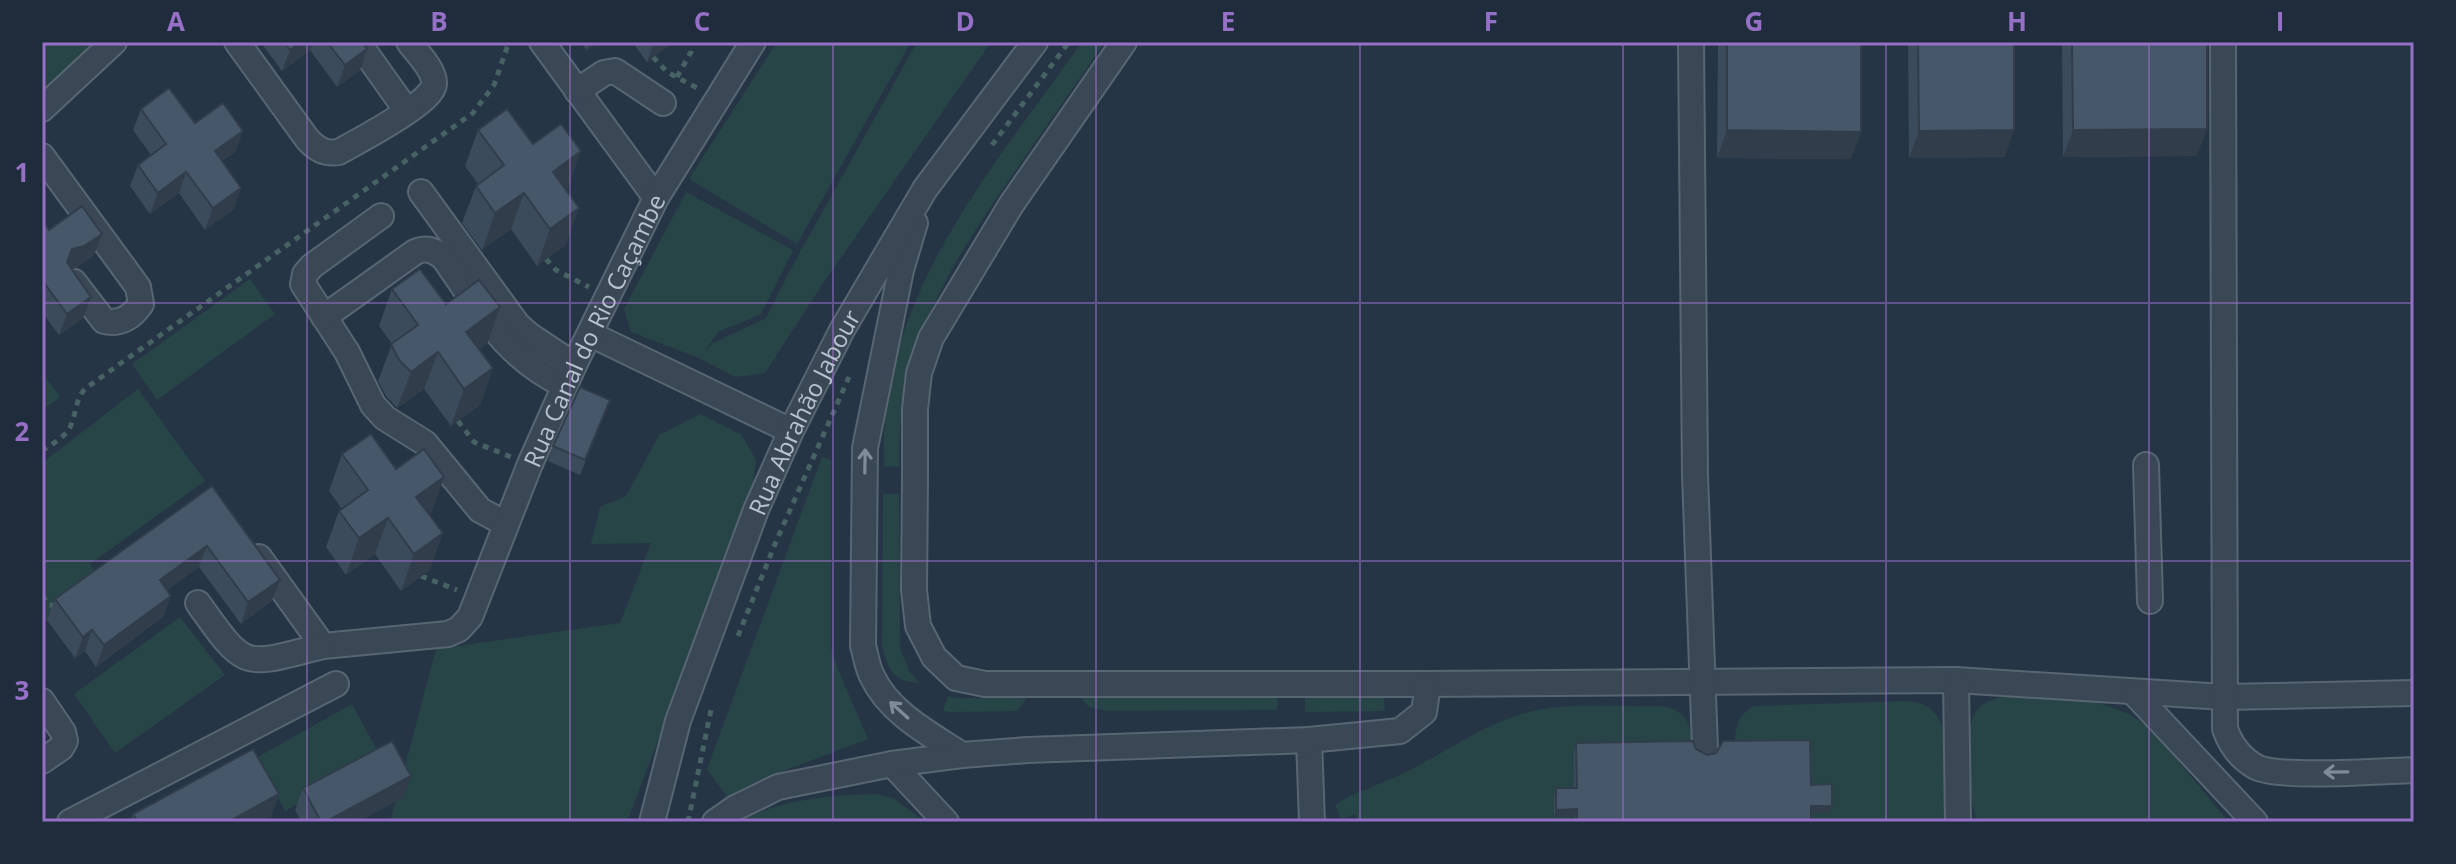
<svg xmlns="http://www.w3.org/2000/svg" width="2456" height="864" font-family="'Open Sans',sans-serif">
<rect width="100%" height="100%" fill="#253546"/>
<path fill="#274547" d="M42,42H127L42,116Z
M777,42H911L797,244L689,179Z
M917,42H991L820,288L765,373L735,377L699,358L631,332L624,309L686,192L793,250L761,314L718,332L705,351L713,343L766,318L795,261Z
M1082,42H1105C1076,84 1047,125 1018,167C971,235 926,301 906,382C900,410 899,438 899,467L884,466C877,298 991,171 1082,42Z
M250,279L275,314L157,400L132,364Z
M42,372L60,397L42,410Z
M138,389L205,481L90,564L101,581L42,624V463Z
M700,414L742,435L756,460L748,519L690,656L627,822H390L436,649L620,623L651,543L591,544L600,507L626,496L659,435Z
M822,457L831,460V648L837,667L868,739L755,782L727,797L707,769Z
M883,494H899L900,648L909,671L919,683C893,681 888,671 882,646Z
M180,617L225,675L115,753L74,694Z
M948,696L956,698H1027L1017,711L952,712L943,711Z
M2001,697H2084L2129,714L2147,726L2164,744L2229,822H1979C1966,802 1962,728 1978,709C1984,702 1992,700 2001,697Z
M1081,698H1278L1277,710L1106,711L1089,707Z
M1305,698H1384L1385,711L1305,712Z
M1905,701C1927,702 1939,712 1944,732L1945,822H1809L1808,792L1735,748C1735,729 1736,716 1754,706Z
M352,704L381,757L285,811L256,758Z
M1660,706C1686,709 1693,724 1691,749L1574,796L1554,817H1575V822H1359L1355,814L1341,819L1335,805C1356,791 1379,785 1402,774C1441,755 1476,729 1518,715C1561,701 1614,707 1660,706Z
M877,794L893,798L926,822H738C780,799 830,795 877,794Z"/>
<g fill="none" stroke-linecap="round" stroke-linejoin="round">
<defs>
<g id="minor">
<path d="M237,42L308,140C318,150 325,154 339,152C356,142 434,102 434,84C435,70 417,53 409,42"/>
<path d="M542,42L656,198"/>
<path d="M1124,42L1011,205L931,338L919,373L915,409V479L914,590L918,626L934,657L956,678L985,684H1428L1956,680L2224,697L2414,693"/>
<path d="M1691,42L1695,475L1705,748"/>
<path d="M2223,42L2225,729C2231,746 2240,758 2256,767C2280,779 2382,771 2414,770"/>
<path d="M360,45L407,111"/>
<path d="M577,91L604,73L615,71L663,103"/>
<path d="M42,109L114,42"/>
<path d="M42,156L138,287L141,304C132,317 120,325 104,321L74,282"/>
<path d="M421,192L517,324L529,335L574,365"/>
<path d="M381,216L312,266L305,274L303,284L347,352L373,405L385,418L425,443L480,510L506,524"/>
<path d="M915,223L901,270L865,448L863,646C866,655 867,667 872,676C889,713 930,734 962,755"/>
<path d="M324,317L415,252C427,247 433,250 443,257C481,310 503,356 564,385"/>
<path d="M590,334L791,431"/>
<path d="M2146,465L2150,601"/>
<path id="s1" d="M259,557L323,646L448,634L459,629L470,617L530,464L574,365L656,198L753,42"/>
<path d="M198,603C247,672 242,666 323,646"/>
<path d="M1956,680L1958,822"/>
<path d="M2133,692L2255,822"/>
<path d="M42,701L63,732L65,741L61,748L42,761"/>
<path d="M1309,740L1312,822"/>
<path d="M892,764L946,822"/>
<path d="M70,822L336,684"/>
<path id="s2" d="M652,822L678,721L756,510L791,431L842,330L925,189L1035,42"/>
<path d="M715,822L735,808L778,787L892,764L962,755L1028,750L1309,740L1400,731L1424,712L1428,684"/>
</g>
</defs>
<use href="#minor" stroke="#586572" stroke-width="28"/>
<path stroke="#466262" stroke-width="5" stroke-dasharray="6 6" stroke-linecap="butt" d="M653,57L667,72L699,89
M677,77L691,52L692,42
M992,145L1069,42
M546,259L556,270L589,287
M458,421L474,442L511,457
M42,451C52,444 67,436 71,425C77,411 75,399 86,388L473,113L494,85L509,42
M421,576L457,590
M42,596L49,605L57,606
M738,636L775,544L849,377
M688,822L712,705"/>
<use href="#minor" stroke="#3a4755" stroke-width="24"/>
</g>
<path fill="#3c4b5b" d="M262,42H362L360,70L337,87L310,50L282,71L262,44Z
M581,42H598L587,50Z
M632,42H674L647,62Z
M1718,42H1861L1851,159L1717,158Z
M1908,42H2014L2005,157L1909,158Z
M2062,42H2207L2197,156L2063,157Z
M141,109L195,123L243,131L235,152L222,161L234,209L205,230L179,193L150,214L130,186L138,165L151,155L133,130Z
M478,130L533,144L568,188L565,190L566,245L537,266L511,229L482,250L462,223L476,186L478,184L465,166Z
M42,220L49,230L94,255L76,268L71,269L83,318L59,335L42,312Z
M392,289L446,304L487,344L479,349L493,368L480,405L451,426L424,389L397,408L386,396L378,381L392,344L379,326Z
M605,414L580,475L548,461L553,446Z
M342,454L396,469L444,477L431,513L429,514L430,570L401,591L375,554L346,575L326,547L339,511L342,509L329,491Z
M212,486L272,601L241,624L199,567L167,590L171,596L163,617L96,667L85,651L75,658L47,620L55,599Z
M1576,743L1696,749L1707,755L1811,785L1829,813H1811V822H1575V817H1554V796L1556,788H1574V750Z
M303,788L404,797L357,822H302L295,810Z
M279,794L271,816L259,822H130L133,814Z"/>
<path fill="#313d4a" d="M300,42H313L310,50L282,71L290,50Z
M590,42H598L587,50Z
M654,42H674L647,62Z
M367,49L360,70L337,87L345,65Z
M2207,129L2197,156L2063,157L2073,130Z
M1727,130L1861,132L1851,159L1717,158Z
M2014,130L2005,157L1909,158L1919,131Z
M243,131L235,152L207,172L215,151Z
M581,151L568,188L539,208L553,172Z
M186,172L179,193L150,214L158,193Z
M241,188L234,209L205,230L213,208Z
M524,193L511,229L482,250L495,213Z
M579,208L566,245L537,266L550,229Z
M102,234L94,255L76,268L64,271L72,249Z
M91,297L83,318L59,335L67,314Z
M500,307L487,344L453,368L466,332Z
M438,352L424,389L397,408L411,372Z
M493,368L480,405L451,426L464,389Z
M444,477L431,513L403,533L416,497Z
M388,518L375,554L346,575L359,538Z
M443,533L430,570L401,591L414,554Z
M207,546L199,567L152,601L160,580Z
M280,580L272,601L241,624L248,602Z
M171,596L163,617L96,667L104,645Z
M92,630L85,651L75,658L83,637Z
M411,776L404,797L357,822H325Z
M279,794L271,816L259,822H228Z
M1811,806H1832L1829,813H1809Z
M1577,809L1575,817H1554L1556,810Z"/>
<path fill="#46576a" stroke="#313d4a" stroke-width="2" d="M284,42H300L290,50Z
M327,42H362L367,49L345,65Z
M1727,42H1861V132L1727,130Z
M1918,42H2014V130L1919,131Z
M2072,42H2207V129L2073,130Z
M169,88L195,123L223,103L243,131L215,151L241,188L213,208L186,172L158,193L138,165L166,144L141,109Z
M507,109L533,144L561,124L581,151L553,172L579,208L550,229L524,193L495,213L476,186L504,165L478,130Z
M82,206L102,234L84,246L72,249L67,262L91,297L67,314L42,280V220L49,230Z
M420,269L446,304L479,280L500,307L466,332L493,368L464,389L438,352L411,372L399,360L391,344L418,325L392,289Z
M580,387L610,400L585,460L553,446Z
M371,434L396,469L424,449L444,477L416,497L443,533L414,554L388,518L359,538L339,511L368,490L342,454Z
M212,486L280,580L248,602L207,546L160,580L171,596L104,645L92,630L83,637L55,599Z
M1810,740L1811,785L1832,784V806H1811V822H1577V809L1556,810V788H1577L1576,743L1693,741L1696,749L1707,755L1716,753L1723,741Z
M392,741L411,776L325,822H321L303,788Z
M253,749L279,794L228,822H138L133,814Z"/>
<defs><path id="oneway-shaft" d="M-6 0H5M1.5-3L5.5 0L1.5 3" fill="none" stroke-width="1.6" stroke-linecap="round" stroke-linejoin="round" transform="scale(2)"/></defs>
<g stroke="#7f8b98">
<use href="#oneway-shaft" transform="translate(865 461) rotate(-89)"/>
<use href="#oneway-shaft" transform="translate(899 710) rotate(-138)"/>
<use href="#oneway-shaft" transform="translate(2336 772) rotate(179)"/>
</g>
<path fill="none" stroke="#9670c6" stroke-width="2" stroke-opacity="0.55" d="M307,42V822M570,42V822M833,42V822M1096,42V822M1360,42V822M1623,42V822M1886,42V822M2149,42V822M42,303H2414M42,561H2414"/>
<g text-anchor="middle" dominant-baseline="central" stroke-width="6" stroke-linejoin="round" paint-order="stroke">
<g font-size="24" fill="#b8c2ce" stroke="#1e2c3b">
<text stroke="none"><textPath href="#s1" startOffset="576">Rua Canal do Rio Caçambe</textPath></text>
<text stroke="none"><textPath href="#s2" startOffset="438">Rua Abrahão Jabour</textPath></text>
</g>
</g>
<rect width="2456" height="864" fill="none" stroke="#1e2c3b" stroke-width="88"/>
<rect x="44" y="44" width="2368" height="776" fill="none" stroke="#9670c6" stroke-width="3"/>
<g font-size="26" text-anchor="middle" font-weight="bold" fill="#9670c6">
<text x="176" y="31">A</text>
<text x="439" y="31">B</text>
<text x="702" y="31">C</text>
<text x="965" y="31">D</text>
<text x="1228" y="31">E</text>
<text x="1491" y="31">F</text>
<text x="1754" y="31">G</text>
<text x="2017" y="31">H</text>
<text x="2280" y="31">I</text>
<text x="22" y="182">1</text>
<text x="22" y="441">2</text>
<text x="22" y="700">3</text>
</g>
</svg>
